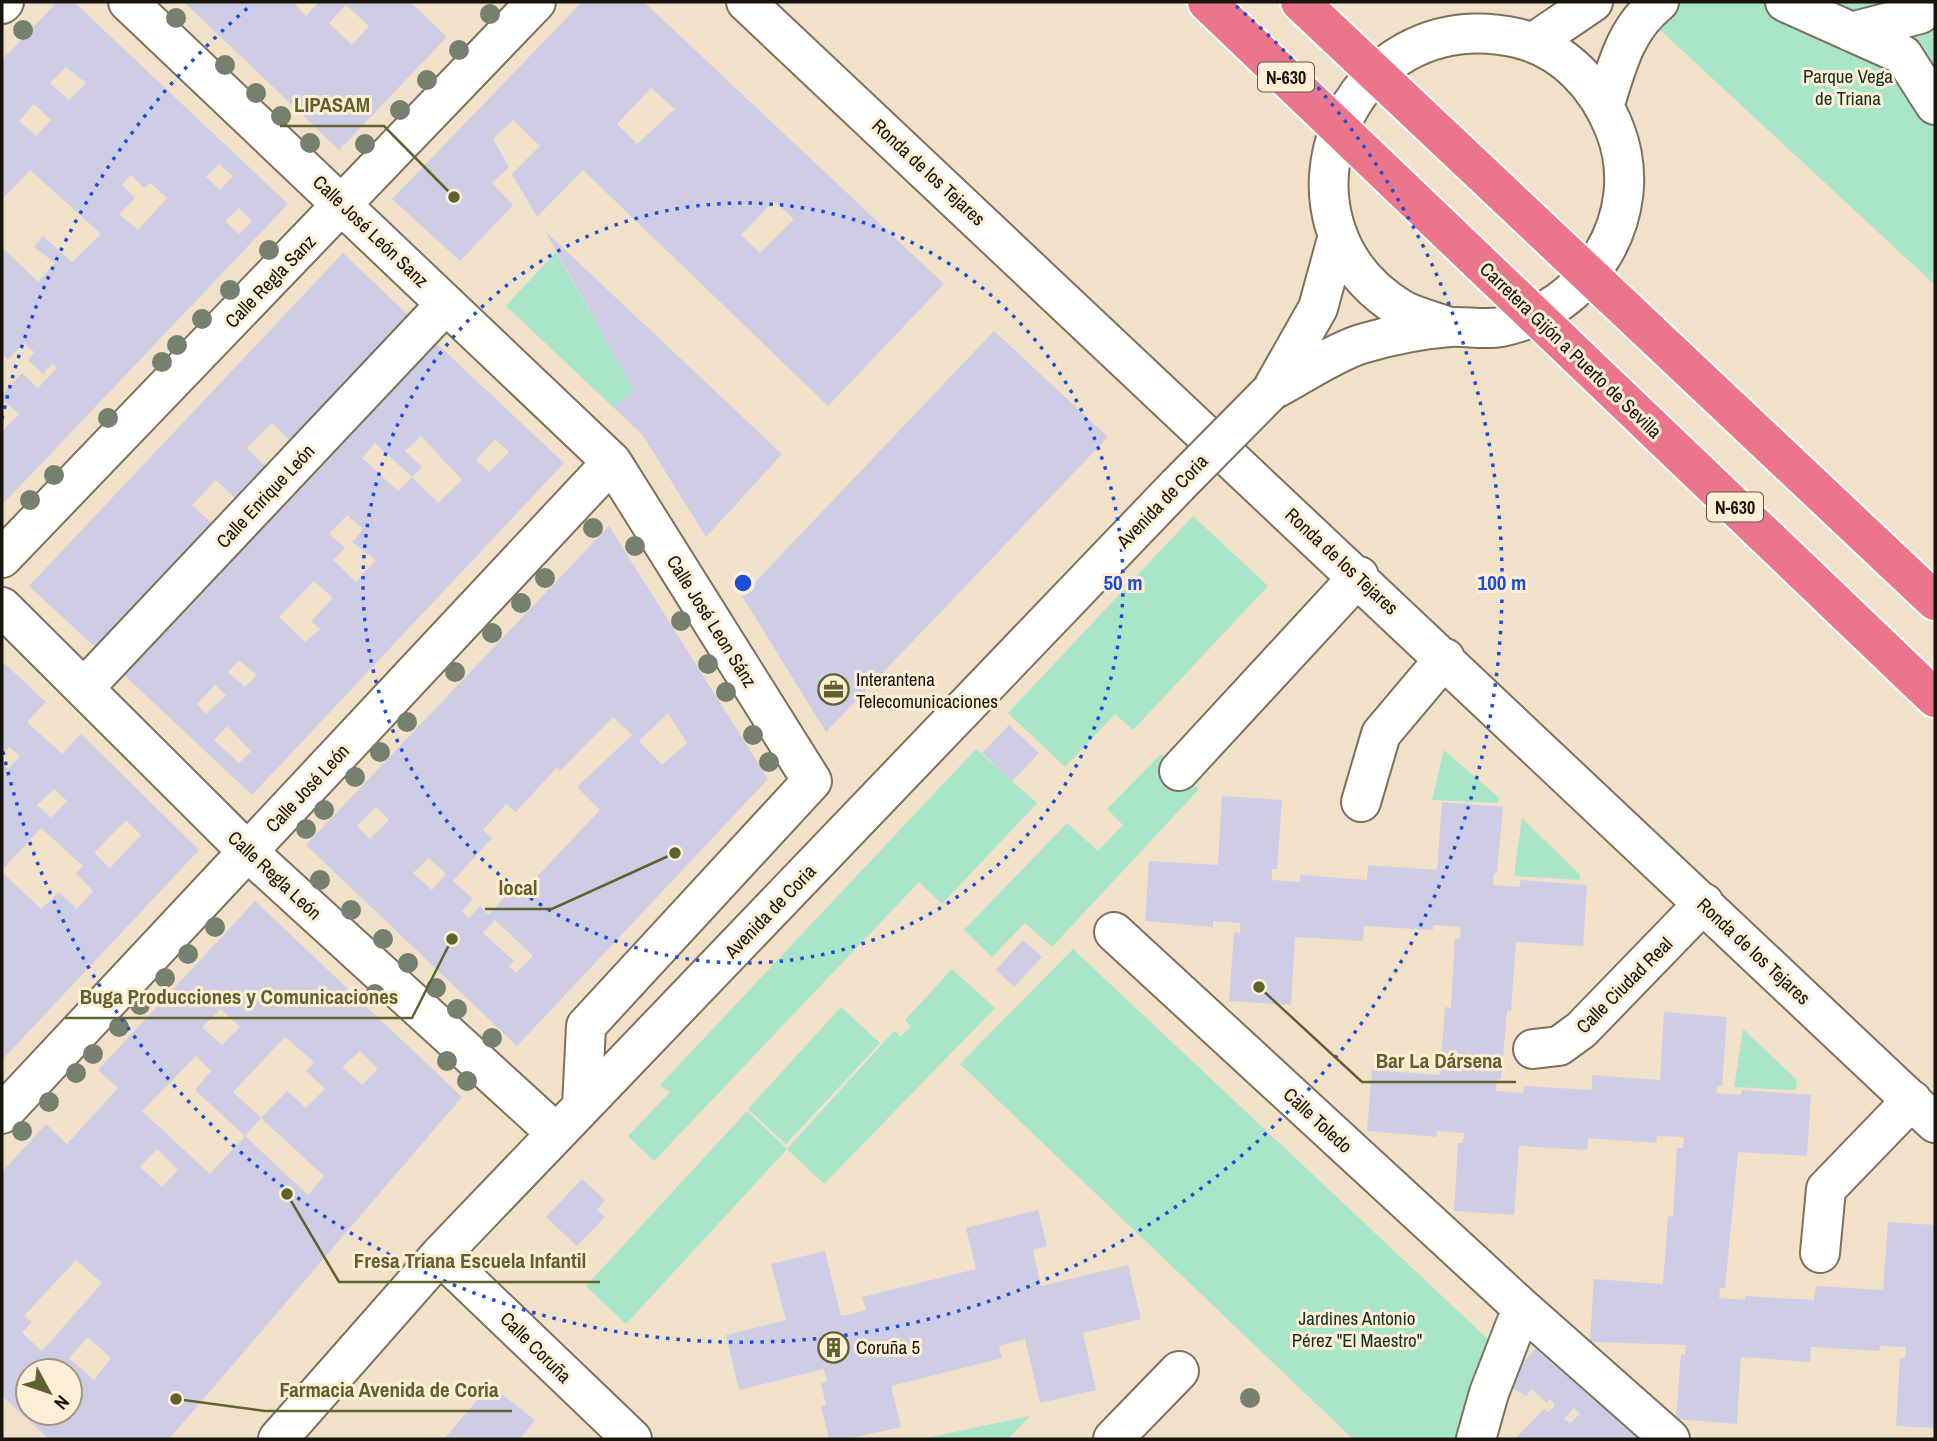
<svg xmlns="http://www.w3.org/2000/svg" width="1937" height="1441" font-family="'Archivo Narrow',sans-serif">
<rect width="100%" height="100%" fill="#f1e1c9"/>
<path fill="#a9e5c9" d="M1630,2H1935V285Z
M556,252L634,390L614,408L506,306Z
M1193,516L1268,586L1133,730L1115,714L1065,767L1008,713Z
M976,749L1037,803L942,904L919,882L654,1161L628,1136L670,1092L660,1085Z
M1444,750L1499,798L1497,803L1432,800Z
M1161,754L1199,789L1052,947L1025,923L992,957L964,930L1067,823L1098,851L1123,825L1107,809Z
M1522,818L1580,875L1579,880L1514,876Z
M1073,949L1493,1344L1465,1439H1353L960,1064Z
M952,969L995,1008L824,1184L787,1149L626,1324L586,1286L747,1111L787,1149L894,1031L901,1037L911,1026L905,1020Z
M841,1007L880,1043L786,1144L748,1109Z
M1743,1029L1797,1080L1796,1090L1734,1087Z
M1030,1416L1008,1439H922Z"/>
<path fill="#cfcce6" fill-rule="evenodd" d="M57,2H74L288,204L2,505V431L19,414L2,399V395L22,373L38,388L57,368L52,364L43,374L28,360L34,352L23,343L8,360L4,356L2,358V247L38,282L55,263L34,247L43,236L72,262L101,234L30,170L2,199V60ZM66,67L86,83L69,100L50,83ZM34,104L51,120L36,136L19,121ZM219,164L233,176L220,190L206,177ZM131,175L144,188L150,183L167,198L138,230L119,214L135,198L122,185ZM239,208L252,221L239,234L225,221Z
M184,2H297L295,4L306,16L319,2H410L447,37L339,150ZM346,5L369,26L352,45L329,23Z
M582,2H644L944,284L828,406L583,170L537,217L512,174L540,146L513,120L493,139L509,167L492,183L513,205L460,261L392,199ZM651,88L675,109L637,144L617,124ZM774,201L794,219L760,253L741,235Z
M545,231L782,454L706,537L642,434L614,408L634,390Z
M343,253L409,316L291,442L272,423L247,448L267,468L237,500L216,480L192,505L213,524L96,648L29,586Z
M994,331L1108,437L826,732L742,596Z
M435,342L564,463L252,795L123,674ZM421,436L462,480L438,503L412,477L398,491L362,458L375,443L412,477L422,467L405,451ZM495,439L509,452L489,472L476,460ZM347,515L363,529L352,542L376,560L356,582L333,560L345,548L329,534ZM314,581L333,598L311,621L320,629L305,642L279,617ZM239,660L257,675L245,687L228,672ZM215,685L226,695L206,714L197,704ZM227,726L251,751L239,763L214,740Z
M609,526L768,779L517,1046L306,845ZM668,713L687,743L662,765L639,741ZM613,717L632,735L577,787L600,810L531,883L528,880L515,896L510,891L489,915L480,906L469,918L462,911L473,899L453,881L492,838L483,830L506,804L516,812L557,767L560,771ZM376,807L389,820L370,839L357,826ZM429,858L446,874L432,890L413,873ZM495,920L533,956L516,973L509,966L514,961L483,933Z
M2,661L46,702L27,722L62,754L81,734L199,850L2,1060V872L41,909L59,892L77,909L93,891L76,873L83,866L41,828L2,870V763L8,769L20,756L9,747L2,755ZM54,789L67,801L51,818L37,805ZM126,820L141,835L110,868L94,853Z
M1009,725L1039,753L1012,781L982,753Z
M1222,796L1282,800L1277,869H1272V880L1300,882V875L1367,880L1368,865L1437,870L1442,802L1503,807L1497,873H1494L1493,885L1520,887V880L1587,885L1583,946L1516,942L1511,1011H1507L1501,1079H1497L1496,1091L1523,1093L1524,1086L1592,1090V1075L1660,1080L1664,1012L1727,1017L1722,1086H1717V1093L1741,1095L1742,1090L1811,1095L1807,1156L1738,1152L1725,1288H1720L1719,1298L1745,1300V1296L1814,1300L1816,1286L1883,1290L1888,1222L1935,1225V1428L1896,1426L1900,1358H1905L1906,1347L1880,1346L1879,1351L1811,1347L1810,1362L1741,1357L1737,1424L1676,1419L1681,1354L1685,1355L1686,1345L1590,1342L1594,1279L1663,1284L1668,1216L1673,1217L1677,1148H1683L1684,1137L1657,1136L1656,1143L1588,1138L1587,1150L1519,1146L1514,1215L1454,1211L1458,1143H1463L1464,1133L1437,1131V1137L1367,1131L1372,1070L1440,1075L1445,1007L1451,1008L1455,938L1460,939L1461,927L1433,925V930L1364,926L1363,941L1295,937L1291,1005L1229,1001L1234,932L1240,933V923L1213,921V927L1145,921L1149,861L1218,865Z
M255,901L462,1097L169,1439H49L2,1396V1172L46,1124L67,1144L118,1088L98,1070ZM221,1009L240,1027L222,1045L202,1027ZM285,1037L314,1062L306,1071L325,1089L306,1108L287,1091L261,1118L324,1176L308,1195L245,1136L210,1174L142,1111L196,1056L211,1071L195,1090L245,1136L261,1118L233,1092ZM360,1051L378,1069L362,1085L342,1067ZM157,1149L178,1170L162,1187L140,1167ZM76,1260L102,1283L42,1351L22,1333L32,1322L24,1316ZM88,1337L111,1358L94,1380L69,1358ZM28,1371H70V1413H28Z
M1023,940L1042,957L1014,987L996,970Z
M582,1179L605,1200L597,1210L605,1217L577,1246L546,1217Z
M1038,1210L1047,1246L1033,1250L1041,1286L1128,1265L1141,1319L1083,1333L1096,1390L1040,1403L1025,1339L999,1346L1002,1358L891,1386L901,1427L848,1439H829L821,1406L826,1405L821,1383L827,1382L824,1369L739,1390L726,1335L786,1320L771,1264L825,1251L841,1316L852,1314L866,1310L862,1297L976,1269L966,1228Z
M1542,1342L1643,1439H1515L1544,1409L1549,1412L1555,1405L1550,1399L1547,1403L1532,1389L1526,1396L1503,1383ZM1574,1408L1580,1414L1570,1423L1564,1419Z
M490,1385L535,1420L520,1439H444Z"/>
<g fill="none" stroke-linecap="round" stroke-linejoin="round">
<defs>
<path id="minor" d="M128,2L612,462L812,781L586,1026L582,1107
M746,2L1935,1123
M1785,2L1903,55L1935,105
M2,4L4,2
M1851,32L1920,14L1927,2
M1534,42L1593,2
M1605,104C1617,65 1626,28 1659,2
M1271,391C1300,376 1331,354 1361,344C1388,336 1422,329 1450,327C1466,326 1484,330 1501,327C1588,310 1648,215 1615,130C1598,86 1564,49 1517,38C1345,0 1257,221 1401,309C1415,317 1434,321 1449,327
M1271,391L1318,308L1338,235
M2,558L536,2
M2,607L247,851L556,1133
M84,688L446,304
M1179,771L1359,576
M1361,802L1381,734L1445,658
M1114,932L1522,1308L1670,1439
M1533,1049L1559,1046L1581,1030L1704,903
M2,1114L612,462
M1820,1253L1826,1189L1912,1100
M440,1255L632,1439
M278,1439L440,1255L1178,485
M1113,1439L1179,1371
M1476,1439L1489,1393L1522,1308"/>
<path id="highway" d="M1207,2L1935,698
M1300,2L1935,601"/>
</defs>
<use href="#minor" stroke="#7e705b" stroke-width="42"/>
<use href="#highway" stroke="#fff" stroke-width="42"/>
<use href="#minor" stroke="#fff" stroke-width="38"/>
<use href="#highway" stroke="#eb768c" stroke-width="38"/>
<defs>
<path id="minor-bridge" d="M1178,485L1271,391"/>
</defs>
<use href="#minor-bridge" stroke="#7e705b" stroke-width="42" stroke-linecap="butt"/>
<use href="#minor-bridge" stroke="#fff" stroke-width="38"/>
</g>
<g fill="#76806e">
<circle cx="490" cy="14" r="10"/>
<circle cx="176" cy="18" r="10"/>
<circle cx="23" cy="30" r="10"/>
<circle cx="459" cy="50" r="10"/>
<circle cx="225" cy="65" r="10"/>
<circle cx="427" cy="80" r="10"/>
<circle cx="256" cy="93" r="10"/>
<circle cx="400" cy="110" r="10"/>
<circle cx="281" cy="116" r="10"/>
<circle cx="310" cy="143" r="10"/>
<circle cx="365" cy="144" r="10"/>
<circle cx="269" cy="250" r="10"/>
<circle cx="230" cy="290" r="10"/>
<circle cx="202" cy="319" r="10"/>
<circle cx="177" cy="345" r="10"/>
<circle cx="162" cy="362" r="10"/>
<circle cx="108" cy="418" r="10"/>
<circle cx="54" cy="475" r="10"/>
<circle cx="30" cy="500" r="10"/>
<circle cx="593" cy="528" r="10"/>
<circle cx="635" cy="546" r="10"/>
<circle cx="545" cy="578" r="10"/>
<circle cx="521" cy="603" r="10"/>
<circle cx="681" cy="621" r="10"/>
<circle cx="492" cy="633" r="10"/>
<circle cx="708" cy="664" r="10"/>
<circle cx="455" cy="672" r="10"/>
<circle cx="726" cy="692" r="10"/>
<circle cx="407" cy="722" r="10"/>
<circle cx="753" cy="735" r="10"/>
<circle cx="380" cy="752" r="10"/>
<circle cx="769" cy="762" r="10"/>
<circle cx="355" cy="777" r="10"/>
<circle cx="324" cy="810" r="10"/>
<circle cx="306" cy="829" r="10"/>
<circle cx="320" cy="880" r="10"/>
<circle cx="351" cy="910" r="10"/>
<circle cx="215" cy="927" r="10"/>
<circle cx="383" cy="939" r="10"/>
<circle cx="188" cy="954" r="10"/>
<circle cx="408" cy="963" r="10"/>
<circle cx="165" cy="978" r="10"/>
<circle cx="436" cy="988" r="10"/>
<circle cx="375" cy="994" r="10"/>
<circle cx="140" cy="1005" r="10"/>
<circle cx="457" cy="1009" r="10"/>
<circle cx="119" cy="1027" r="10"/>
<circle cx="492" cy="1038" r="10"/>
<circle cx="93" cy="1054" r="10"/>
<circle cx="447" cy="1061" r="10"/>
<circle cx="76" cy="1073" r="10"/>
<circle cx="467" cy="1081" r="10"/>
<circle cx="49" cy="1102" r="10"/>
<circle cx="22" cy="1131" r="10"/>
<circle cx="1250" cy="1398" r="10"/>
</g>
<g fill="none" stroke="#1d4ed8" stroke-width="3.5" stroke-dasharray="3.5 7">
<circle cx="743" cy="583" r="380"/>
<path d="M2 419A759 759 0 0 1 250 6M1236 6A759 759 0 1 1 2 747"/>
</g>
<defs>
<symbol id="office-ring" viewBox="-11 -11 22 22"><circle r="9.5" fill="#feeed6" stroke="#5f612f" stroke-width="1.5"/><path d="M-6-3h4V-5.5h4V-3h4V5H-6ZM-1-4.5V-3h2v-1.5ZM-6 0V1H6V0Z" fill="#5f612f"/></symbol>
<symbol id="building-ring" viewBox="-11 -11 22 22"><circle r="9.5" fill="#feeed6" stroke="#5f612f" stroke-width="1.5"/><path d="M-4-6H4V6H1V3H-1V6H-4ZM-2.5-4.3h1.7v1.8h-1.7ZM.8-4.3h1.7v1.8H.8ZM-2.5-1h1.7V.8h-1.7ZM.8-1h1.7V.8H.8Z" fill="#5f612f"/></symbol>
</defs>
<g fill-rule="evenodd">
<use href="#office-ring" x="816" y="672" width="35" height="35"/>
<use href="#building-ring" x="816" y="1330" width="35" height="35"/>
</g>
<g text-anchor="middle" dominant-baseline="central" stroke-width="6" stroke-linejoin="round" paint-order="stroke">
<g fill="#feeed6" stroke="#5e5548" stroke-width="2">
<rect x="1258" y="62.5" width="56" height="29" rx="5"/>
<rect x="1707" y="492.5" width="56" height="29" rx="5"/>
</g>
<g font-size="18" font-weight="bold" fill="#19140b">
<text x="1286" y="77">N-630</text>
<text x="1735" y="507">N-630</text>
</g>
<g font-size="19" fill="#113124" stroke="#feeed6">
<text x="1848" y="76">Parque Vega<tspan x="1848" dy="22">de Triana</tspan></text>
<text x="1357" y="1318">Jardines Antonio<tspan x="1357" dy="22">Pérez "El Maestro"</tspan></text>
</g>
<g font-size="19" fill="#19140b" stroke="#feeed6">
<text transform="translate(929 172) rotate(43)">Ronda de los Tejares</text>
<text transform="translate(371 231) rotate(44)">Calle José León Sanz</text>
<text transform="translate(270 281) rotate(-46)">Calle Regla Sanz</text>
<text transform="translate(1571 350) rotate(44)">Carretera Gijón a Puerto de Sevilla</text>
<text transform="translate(265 496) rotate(-47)">Calle Enrique León</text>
<text transform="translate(1162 501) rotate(-46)">Avenida de Coria</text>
<text transform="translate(1342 561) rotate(43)">Ronda de los Tejares</text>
<text transform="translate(712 621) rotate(58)">Calle José Leon Sánz</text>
<text transform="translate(307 788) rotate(-47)">Calle José León</text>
<text transform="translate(275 875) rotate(43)">Calle Regla León</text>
<text transform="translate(770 911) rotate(-46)">Avenida de Coria</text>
<text transform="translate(1754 951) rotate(43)">Ronda de los Tejares</text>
<text transform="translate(1624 985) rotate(-45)">Calle Ciudad Real</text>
<text transform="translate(1318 1120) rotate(43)">Calle Toledo</text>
<text transform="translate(536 1347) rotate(45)">Calle Coruña</text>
</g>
<g font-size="19" fill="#19140b" stroke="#feeed6" text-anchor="start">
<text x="856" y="679">Interantena<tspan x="856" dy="22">Telecomunicaciones</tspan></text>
<text x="856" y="1347">Coruña 5</text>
</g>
</g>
<circle cx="743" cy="583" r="10" fill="#1d4ed8" stroke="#feeed6" stroke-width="3.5"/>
<g font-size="21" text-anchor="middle" font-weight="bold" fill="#1d4ed8" stroke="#feeed6" stroke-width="6" stroke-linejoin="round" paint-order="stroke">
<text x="1123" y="590">50 m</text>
<text x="1502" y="590">100 m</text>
</g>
<path fill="none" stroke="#5f612f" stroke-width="2.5" d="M454 197L384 126H280M675 853L552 909H485M452 939L412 1018H65M1259 987L1362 1082H1516M287 1194L339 1282H600M176 1399L265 1411H512"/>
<g fill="#5f612f" stroke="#feeed6" stroke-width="2.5">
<circle cx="454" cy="197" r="7"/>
<circle cx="675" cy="853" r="7"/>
<circle cx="452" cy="939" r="7"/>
<circle cx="1259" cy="987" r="7"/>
<circle cx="287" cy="1194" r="7"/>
<circle cx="176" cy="1399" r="7"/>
</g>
<g font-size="21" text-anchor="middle" font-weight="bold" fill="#5f612f" stroke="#feeed6" stroke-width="6" stroke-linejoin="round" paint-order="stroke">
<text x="332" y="112">LIPASAM</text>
<text x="518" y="895">local</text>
<text x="239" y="1004">Buga Producciones y Comunicaciones</text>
<text x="1439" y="1068">Bar La Dársena</text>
<text x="470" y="1268">Fresa Triana Escuela Infantil</text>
<text x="389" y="1397">Farmacia Avenida de Coria</text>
</g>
<rect width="1937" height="1441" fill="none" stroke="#19140b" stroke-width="7"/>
<g transform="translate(49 1392) rotate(130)"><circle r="33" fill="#feeed6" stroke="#a29785" stroke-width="2"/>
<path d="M0-5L12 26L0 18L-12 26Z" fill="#5f612f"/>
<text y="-10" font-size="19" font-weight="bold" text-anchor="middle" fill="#19140b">N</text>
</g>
</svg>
